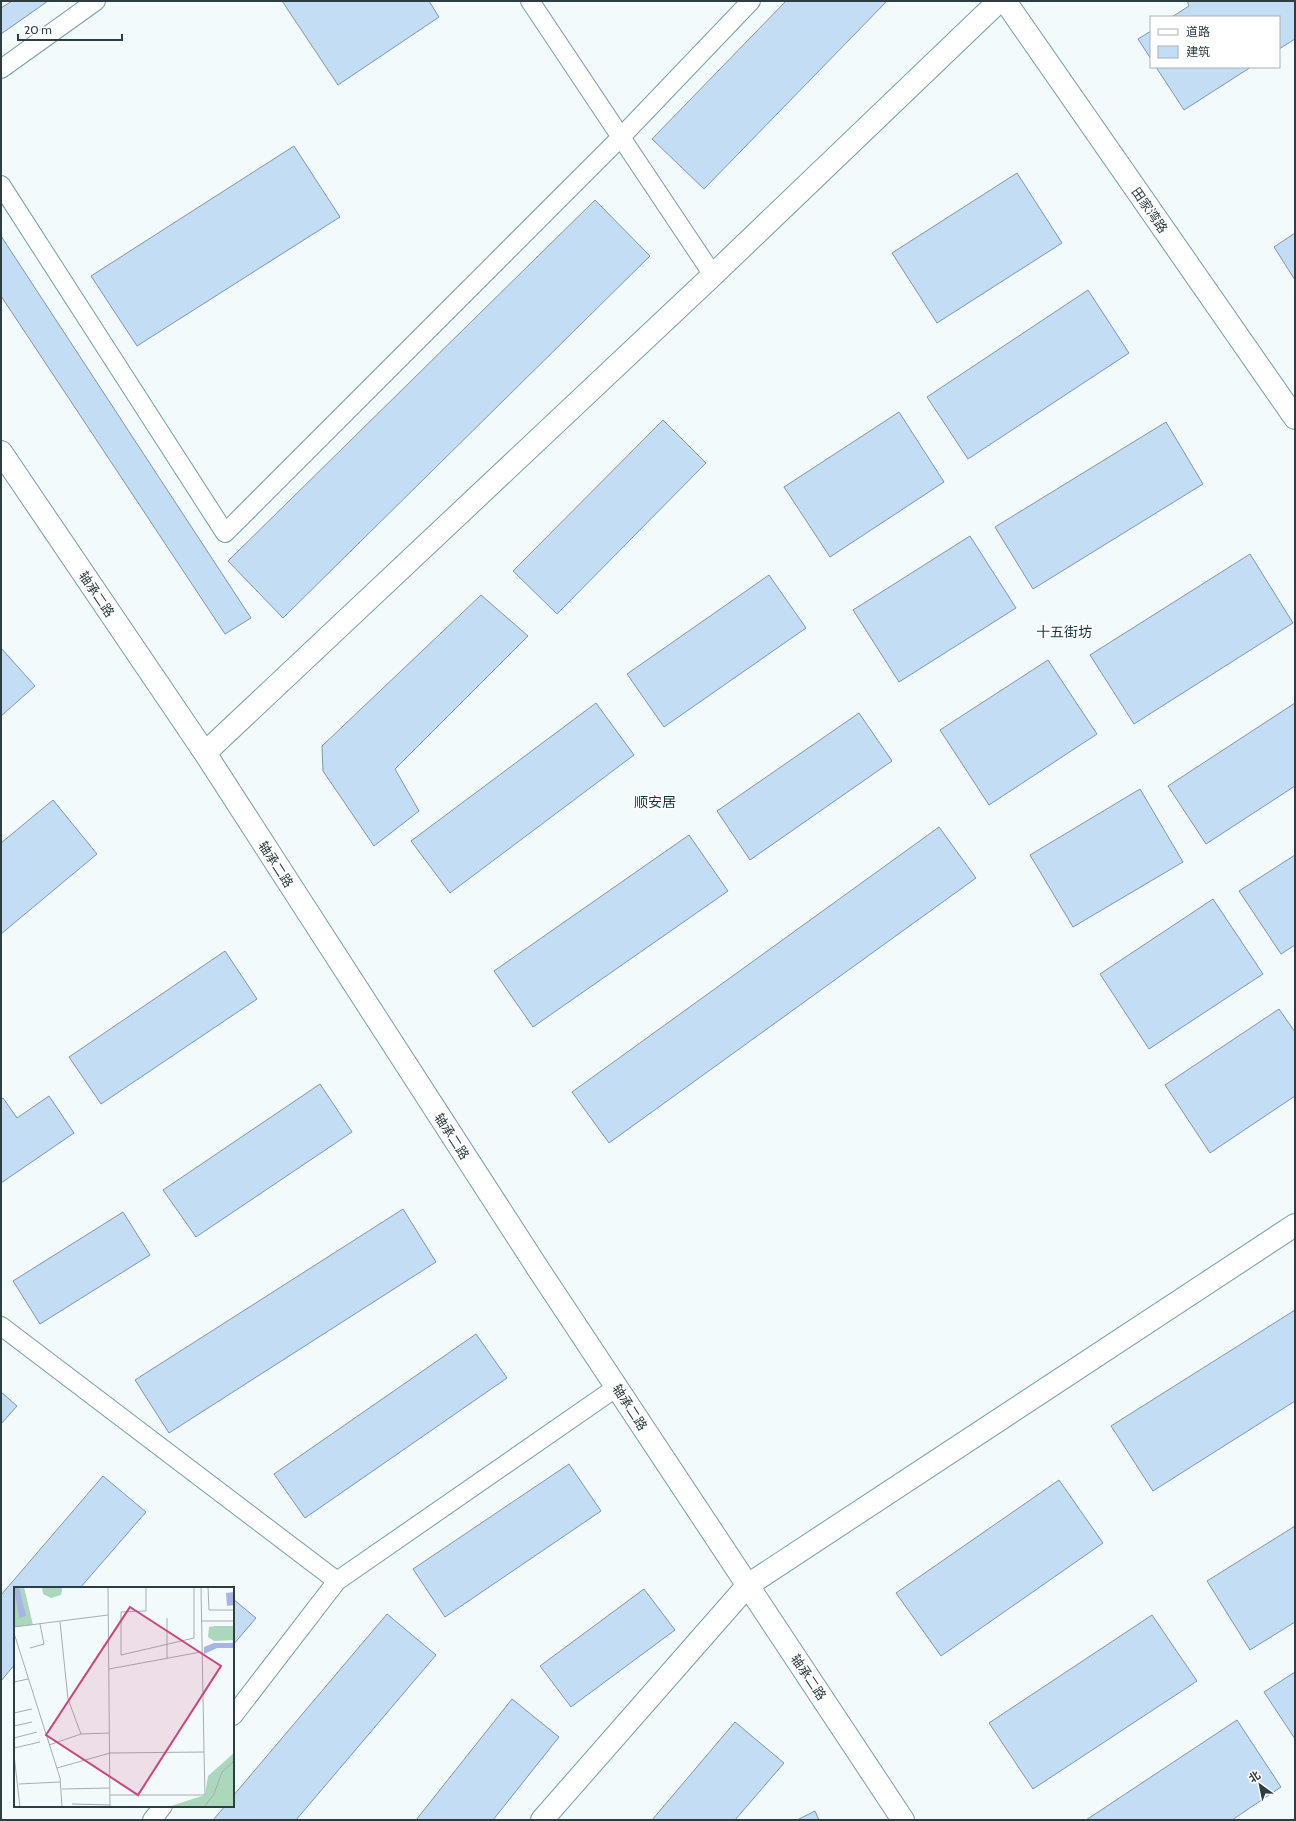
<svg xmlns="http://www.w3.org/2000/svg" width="1296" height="1821" font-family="Cabin,'Noto Sans SC',sans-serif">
<rect width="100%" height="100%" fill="#f2fafc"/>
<path fill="#c2ddf4" stroke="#7e97ac" d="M12,1H48L1,34V8Z
M282,1H429L439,17L338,85Z
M786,1H887L704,189L652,139Z
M1187,1H1295V39L1279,49V17H1172L1189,6Z
M1151,31V59L1138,39Z
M1156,67H1251L1184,110Z
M294,146L340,217L137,346L91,276Z
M1017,173L1062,243L937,323L892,253Z
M595,200L650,256L283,618L228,561Z
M1295,233V280L1274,247Z
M1,236L251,618L225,634L1,296Z
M1088,290L1129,353L968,459L927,397Z
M899,412L944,482L830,557L784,487Z
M663,420L706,463L557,614L513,571Z
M1166,422L1203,484L1033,589L995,527Z
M970,536L1016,608L899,682L853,610Z
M1250,554L1293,623L1134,724L1090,655Z
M769,575L806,628L664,727L627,674Z
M481,595L528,636L395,769L419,811L374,846L323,771L322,746Z
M1,648L35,686L1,716Z
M1048,660L1097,734L989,805L940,730Z
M596,703L634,755L450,893L411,841Z
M1295,703V786L1206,844L1168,786Z
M859,713L892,761L750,860L717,811Z
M1140,789L1183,862L1073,927L1030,855Z
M53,800L97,854L1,934V843Z
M939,827L976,878L609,1143L572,1092Z
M689,835L728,891L533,1027L494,971Z
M1295,855V945L1281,954L1239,891Z
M1213,899L1263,974L1149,1049L1100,974Z
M225,951L257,999L101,1104L69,1057Z
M1279,1009L1295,1032V1096L1210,1153L1165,1085Z
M320,1084L352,1132L196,1237L163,1190Z
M49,1096L74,1133L1,1183V1100L3,1098L17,1118Z
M403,1209L436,1262L169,1433L135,1380Z
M123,1212L150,1255L40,1324L13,1281Z
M1295,1310V1401L1153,1491L1111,1426Z
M476,1334L507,1378L305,1518L274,1474Z
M1,1392L17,1406L1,1424Z
M569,1464L601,1511L445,1617L413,1569Z
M103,1476L146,1512L80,1588H15V1664L1,1681V1595Z
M1059,1480L1103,1543L941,1656L896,1593Z
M1295,1526V1622L1250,1650L1207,1581Z
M644,1589L675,1630L571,1707L540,1666Z
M233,1599L256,1618L233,1645Z
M387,1614L436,1655L296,1820H213L225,1806H233V1796Z
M1152,1615L1197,1681L1033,1789L989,1723Z
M1295,1672V1739L1264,1692Z
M512,1699L559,1737L493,1820H416Z
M1237,1720L1281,1787L1232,1820H1086Z
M735,1722L784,1763L735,1820H652Z
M815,1811L819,1820H797Z"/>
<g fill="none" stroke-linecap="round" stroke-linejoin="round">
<defs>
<path id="service" d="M530,1L713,275
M1,69L96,1
M1,185L225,533L621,137L751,1
M1,1326L337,1581L617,1387
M233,1716L337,1581
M152,1820L163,1806"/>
<path id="minor" d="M1005,1L1295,418
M1,452L205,753L537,1267L903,1820
M205,753L713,275L999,1
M542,1820L748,1585L1295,1225"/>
</defs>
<use href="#service" stroke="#789da6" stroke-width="20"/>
<use href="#minor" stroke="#789da6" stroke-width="24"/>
<use href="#service" stroke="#fff" stroke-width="18"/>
<use href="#minor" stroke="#fff" stroke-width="22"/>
</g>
<g text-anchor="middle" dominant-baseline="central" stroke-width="3.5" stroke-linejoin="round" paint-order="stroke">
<g font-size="13" fill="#2e3d41" stroke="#fff">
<text transform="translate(1150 210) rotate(55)">田家湾路</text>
<text transform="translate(97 594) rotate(56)">轴承二路</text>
<text transform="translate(276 864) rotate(57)">轴承二路</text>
<text transform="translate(452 1136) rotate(57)">轴承二路</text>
<text transform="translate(630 1407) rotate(57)">轴承二路</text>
<text transform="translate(809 1677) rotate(56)">轴承二路</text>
</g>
<g font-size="14" fill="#14373f" stroke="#fff">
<text x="1064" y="632">十五街坊</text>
<text x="655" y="802">顺安居</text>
</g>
</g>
<g transform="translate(14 1587)">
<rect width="220" height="220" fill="#f2fafc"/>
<path d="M0,0H10L19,38L0,40ZM28,0H48V3L47,8L37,11L29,7ZM201,39H220V53L200,54L194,50L195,40ZM220,166V220H154L191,208L194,189Z" fill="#abd8bc"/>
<path d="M0,0H5L12,29L5,31ZM220,5V18L213,19L212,6ZM200,56H220V61H203L190,67V60Z" fill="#a7b4e4"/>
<path fill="none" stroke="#a4aeb1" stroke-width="1" d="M94,0L96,220M132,0V24L107,25V68L180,51V0M187,0L190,165M194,0L195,23H220M153,31V72M187,34H220M46,35L54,112L67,147L95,146M0,40L94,28M0,46L46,191L48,220M16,61L30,57L26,37M95,82L187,65M0,95L14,92M0,126L18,122M0,139L18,135M0,151L23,145M35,158L67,147M0,161L26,155M0,168L6,220M43,181L96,166L190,165L191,208H96M5,197L46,195M48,202L96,201M58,217L96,218M190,220L200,207L208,185L220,174"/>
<path fill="#ce447c" fill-opacity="0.15" stroke="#ce447c" stroke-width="2" d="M116,20L207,79L124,208L32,148Z"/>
<rect width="220" height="220" fill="none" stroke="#2e3d41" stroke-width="2"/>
</g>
<rect width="1296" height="1821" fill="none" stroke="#2e3d41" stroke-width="4"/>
<rect x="1150" y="16" width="130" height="52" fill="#ffffff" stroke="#abb1b3"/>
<rect x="1158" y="29" width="20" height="6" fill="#ffffff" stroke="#abb1b3"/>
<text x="1186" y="36" font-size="12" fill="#2e3d41">道路</text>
<rect x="1158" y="46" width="20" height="12" fill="#c2ddf4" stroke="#abb1b3"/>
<text x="1186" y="56" font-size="12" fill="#2e3d41">建筑</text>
<g transform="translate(1260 1785) rotate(327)" stroke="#ffffff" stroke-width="3" paint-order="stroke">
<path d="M0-3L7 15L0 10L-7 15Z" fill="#2e3d41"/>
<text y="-6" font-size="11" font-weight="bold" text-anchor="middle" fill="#2e3d41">北</text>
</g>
<path d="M18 34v6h104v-6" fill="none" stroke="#2e3d41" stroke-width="2"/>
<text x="24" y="34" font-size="12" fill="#2e3d41" stroke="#ffffff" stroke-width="3" paint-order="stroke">20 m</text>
</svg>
